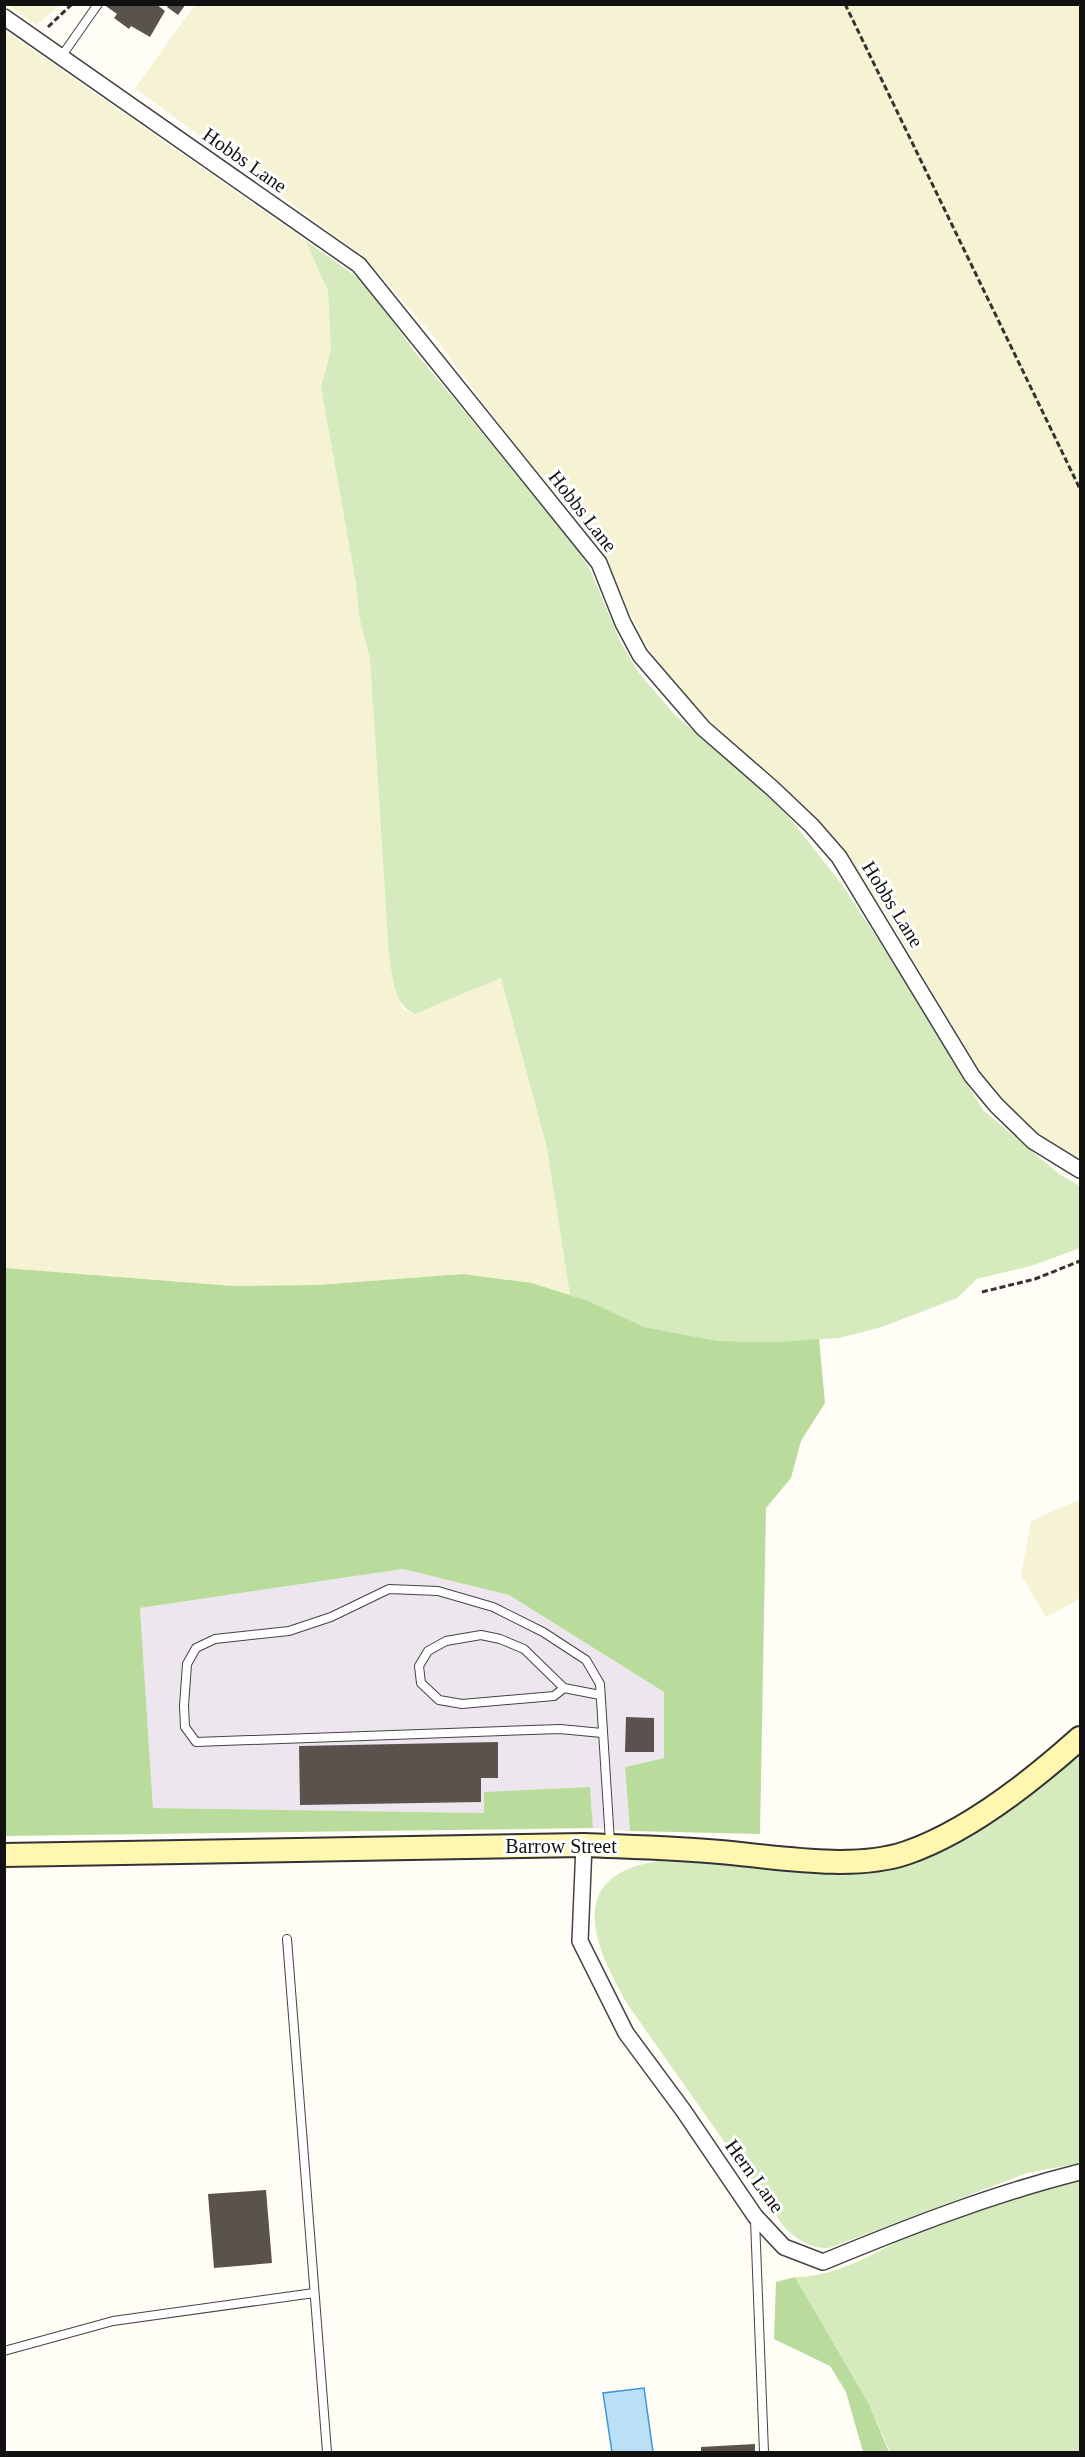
<svg xmlns="http://www.w3.org/2000/svg" width="1085" height="2457" font-family="Georgia,serif">
<rect width="100%" height="100%" fill="#fffdf5"/>
<path fill="#eee6ef" d="M403,1569L509,1595L664,1692V1758L625,1767L630,1831L593,1828L590,1787L484,1792V1813L153,1808L140,1608Z"/>
<path fill="#f6f3d4" d="M8,5H61L36,25Z
M195,5H1080V1162L1034,1130L987,1083L881,906L841,845L799,801L723,734L675,686L643,640L599,545L511,440L437,340L364,257L135,88Z
M4,30L305,240L328,291L331,349L321,387L356,584L359,616L370,659L389,956L399,1001L404,1010L416,1014L501,978L547,1148L570,1295L532,1283L463,1274L317,1285L233,1286L5,1268Z
M1080,1499V1599L1046,1617L1021,1575L1031,1521Z"/>
<path fill="#d5ebbd" d="M305,240L364,282L415,352L578,549L591,572L621,643L639,673L675,715L759,787L789,817L843,886L894,964L983,1110L1059,1174L1080,1186V1248L1034,1265L977,1279L957,1298L882,1327L839,1338L779,1342L718,1341L644,1327L570,1295L547,1148L501,978L415,1014C393,1005 393,977 389,956L370,659L359,616L356,584L321,387L331,349L328,291Z
M1080,1753V2163L1027,2173L829,2248C810,2249 798,2240 785,2228L628,2005C595,1948 562,1876 658,1861L852,1872L1043,1784Z
M1080,2178V2452H890L869,2404L795,2277C845,2277 886,2244 931,2226C980,2206 1030,2191 1080,2178Z"/>
<path fill="#b9dc9c" d="M5,1268L233,1286L317,1285L463,1274L532,1283L588,1301L644,1327L718,1341L779,1342L819,1339L825,1403L801,1441L791,1478L766,1508L760,1834L630,1831L625,1767L664,1758V1692L509,1595L403,1569L140,1608L153,1808L484,1813V1792L590,1787L593,1828L5,1836Z
M795,2277L869,2404L889,2452H863L846,2392L830,2366L774,2339L776,2282Z"/>
<path fill="#b9e0f7" stroke="#3f96cf" stroke-width="1.5" d="M644,2388L653,2452H612L603,2393Z"/>
<path fill="#5a524d" d="M103,4H156L165,11L150,37L131,26L129,29L114,18L117,14Z
M169,4H186L178,15L167,7Z
M626,1717L654,1718V1752H625Z
M498,1742V1778H481V1802L300,1805L299,1746Z
M266,2190L272,2263L214,2268L208,2194Z
M755,2444V2452H701V2447Z"/>
<g fill="none" stroke-linecap="round" stroke-linejoin="round">
<defs>
<path id="lane" d="M61,57L98,4
M564,1688L554,1696L462,1704L439,1700L421,1683L419,1666L428,1651L446,1641L481,1635L500,1639L524,1649L564,1688L600,1695
M602,1733L560,1729L196,1742L185,1727L184,1706L187,1664L196,1648L215,1639L289,1631L331,1617L389,1589L438,1591L493,1607L543,1632L586,1660L600,1684L610,1842
M287,1939L327,2452
M755,2220L764,2452
M4,2351L113,2321L314,2293"/>
<path id="street" d="M4,17L359,265L599,563L623,623L640,655L703,728L772,788L812,826L839,857L972,1076L996,1105L1033,1141L1080,1170
M584,1845L580,1941L626,2033L683,2110L755,2216L784,2247L823,2262C908,2227 992,2194 1080,2172"/>
<path id="secondary" d="M4,1855L584,1845C630,1847 675,1848 720,1852C776,1857 853,1871 906,1853C968,1832 1032,1781 1080,1738"/>
</defs>
<use href="#lane" stroke="#444" stroke-width="10"/>
<use href="#street" stroke="#444" stroke-width="18"/>
<use href="#secondary" stroke="#333" stroke-width="26"/>
<path stroke="#333" stroke-width="3" stroke-dasharray="6 3" stroke-linecap="butt" d="M845,4L1080,489
M48,27L72,4
M982,1292L1035,1279L1080,1261"/>
<use href="#lane" stroke="#fff" stroke-width="8"/>
<use href="#street" stroke="#fff" stroke-width="15"/>
<use href="#secondary" stroke="#fff6b0" stroke-width="22"/>
</g>
<g text-anchor="middle" dominant-baseline="central" stroke-width="6" stroke-linejoin="round" paint-order="stroke">
<g font-size="20" fill="#111" stroke="#fff">
<text transform="translate(245 160) rotate(35)">Hobbs Lane</text>
<text transform="translate(583 511) rotate(52)">Hobbs Lane</text>
<text transform="translate(893 904) rotate(58)">Hobbs Lane</text>
<text x="561" y="1846">Barrow Street</text>
<text transform="translate(755 2176) rotate(54)">Hern Lane</text>
</g>
</g>
<rect width="1085" height="2457" fill="none" stroke="#111111" stroke-width="12"/>
</svg>
